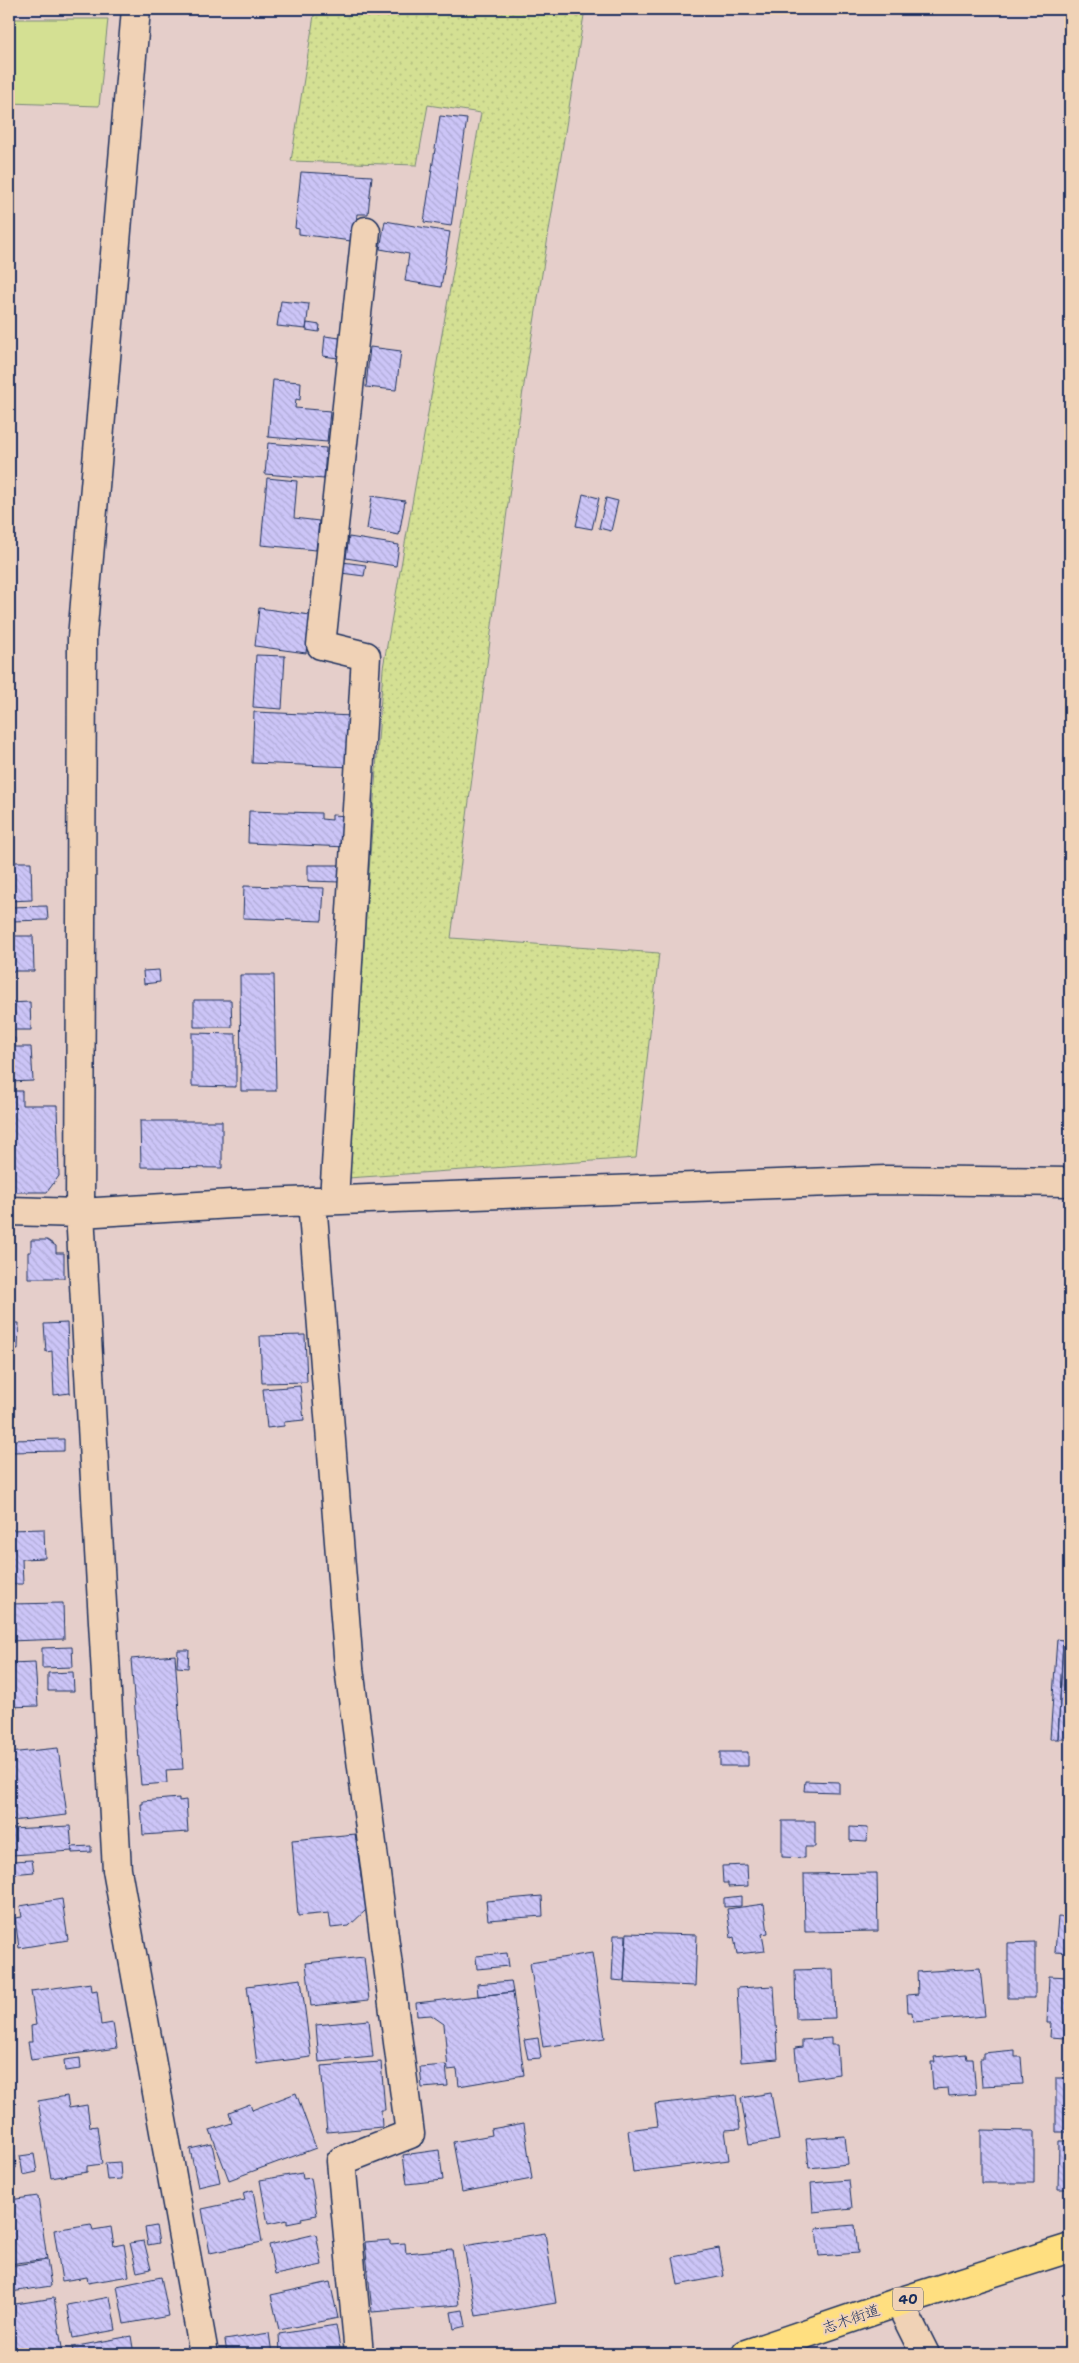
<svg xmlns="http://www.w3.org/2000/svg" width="1079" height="2363" viewBox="0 0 1079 2363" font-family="'Shantell Sans','Klee One',sans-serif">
	<defs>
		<pattern id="grass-dots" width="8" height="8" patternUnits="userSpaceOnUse" patternTransform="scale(1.25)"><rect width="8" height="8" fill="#d4e093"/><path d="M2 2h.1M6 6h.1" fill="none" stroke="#b5c081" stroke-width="1.8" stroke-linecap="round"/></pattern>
		<pattern id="building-back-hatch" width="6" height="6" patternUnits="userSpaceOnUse" patternTransform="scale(1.25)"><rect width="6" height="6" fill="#ccc5f7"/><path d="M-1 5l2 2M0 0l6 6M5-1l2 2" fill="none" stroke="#afaad6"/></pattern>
	</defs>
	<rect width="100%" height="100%" fill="#e5ceca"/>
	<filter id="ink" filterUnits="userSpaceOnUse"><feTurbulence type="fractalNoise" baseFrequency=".02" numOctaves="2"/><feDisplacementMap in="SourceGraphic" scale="10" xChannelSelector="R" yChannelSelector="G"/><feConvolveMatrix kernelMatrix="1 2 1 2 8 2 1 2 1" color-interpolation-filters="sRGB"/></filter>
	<g filter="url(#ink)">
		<path fill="url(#grass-dots)" stroke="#788878" d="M315 9H585L522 397 451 938 659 953 636 1158 348 1178 383 668 481 113 428 105 417 165 291 161Z"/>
		<path fill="#d4e093" stroke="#788878" d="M9 19H108L99 106 9 103Z"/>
		<path fill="url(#building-back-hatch)" stroke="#1b2f5e" d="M440 116 467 119 451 226 424 222Z
			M301 172 372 176 368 214H357L355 235 351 241 299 234V229L295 228Z
			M385 221 450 232 441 287 405 281 409 254 380 249Z
			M281 301 309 304 306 329 277 326Z
			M307 323 320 325 319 332 306 330Z
			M325 336 340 338 338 358 323 356Z
			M370 347 401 351 396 390 366 387Z
			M273 380 301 382 300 400 296 399 295 408 330 411 327 442 268 437Z
			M268 443 326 448 324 479 265 474Z
			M267 478 297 481 294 518 319 521 316 550 261 545Z
			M583 494 599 498 592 529 576 526Z
			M372 496 405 501 399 535 367 529Z
			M606 498 618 501 611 531 599 528Z
			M349 537 399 545 396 566 346 558Z
			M342 562 366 565 364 576 341 573Z
			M259 608 310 615 306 653 255 646Z
			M256 655 285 656 282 709 253 707Z
			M254 712 354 716 352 767 252 763Z
			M249 811 321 813V819L332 820V815L349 816 348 847 248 843Z
			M9 862H31L32 900 9 901Z
			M308 865H341L340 882 308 881Z
			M244 886 324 888 322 921 243 918Z
			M47 906 48 920 10 921 9 907Z
			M9 936H33L34 971H9Z
			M159 970 160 982 144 984 143 971Z
			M240 975H274L276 1091H241Z
			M194 1000H231L232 1027H194Z
			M30 1002 31 1030H9V1003Z
			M192 1033 236 1034V1087L192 1086Z
			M9 1038H15V1047H31L33 1081 9 1082Z
			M9 1091H22V1105H57L59 1176 47 1192H9Z
			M140 1121H222V1168L141 1167Z
			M31 1240H47L56 1246V1253H64V1278H28V1252H31Z
			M9 1323H19L18 1349 9 1348Z
			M67 1323 70 1393 54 1395 52 1351 46 1352 44 1324Z
			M305 1335 307 1382 262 1383 260 1336Z
			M300 1386 304 1420 284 1422V1426L267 1428 263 1389Z
			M64 1439V1451L9 1452V1440Z
			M44 1529 45 1558 22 1559 23 1584H9V1530Z
			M63 1603 64 1639 9 1641V1604Z
			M1057 1639 1063 1640 1058 1739H1050Z
			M1063 1640H1070V1739H1058Z
			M72 1647 73 1667 42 1668V1648Z
			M178 1650H189L188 1668 177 1667Z
			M175 1655 183 1769 166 1770 167 1783 141 1785 131 1659Z
			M35 1662 38 1706 9 1707V1663Z
			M73 1672 74 1691H48V1673Z
			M58 1748 67 1815 11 1821 9 1799V1753Z
			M720 1752H748V1766H720Z
			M805 1781 839 1782V1792L804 1791Z
			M179 1798V1801L186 1800 188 1832 143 1835 141 1804H143V1801Z
			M782 1821H815V1847H805V1858L782 1857Z
			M70 1826 72 1851 12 1855 10 1829Z
			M850 1827 868 1828 867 1842 850 1841Z
			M355 1834 366 1910 349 1926 331 1928 329 1913 298 1916 292 1840Z
			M91 1846V1852L72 1853V1847Z
			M32 1860 34 1872 12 1874V1861Z
			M747 1865 748 1886 728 1887V1883H723L722 1866Z
			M877 1873 878 1931 805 1932 804 1874Z
			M542 1896 543 1916 488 1920 486 1901Z
			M741 1896V1906L724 1907V1898Z
			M62 1899 68 1940 19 1948 15 1918 22 1917 20 1906Z
			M764 1904 768 1933 762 1934 765 1951 737 1954 734 1937 731 1938 727 1909Z
			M1058 1917 1070 1918V1953L1055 1952Z
			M627 1933 697 1935 695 1986 624 1983Z
			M614 1935H626L624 1981 612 1980Z
			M1035 1942V1998H1008V1943Z
			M507 1953 509 1966 477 1969 476 1956Z
			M592 1953 605 2038 543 2047 530 1963Z
			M364 1957 369 2000 311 2006 306 1963Z
			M980 1968 985 2016 913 2022 912 2012H908L907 1995 918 1994 917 1972Z
			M833 1969 835 2018 796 2019 795 1970Z
			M1049 1976 1070 1977V2024H1066L1065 2038 1050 2037 1051 2023H1047Z
			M301 1979 311 2057 257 2064 247 1986Z
			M511 1981 513 1992 478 1996 477 1984Z
			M91 1983 92 1991 97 1990 101 2025 113 2023 117 2048 31 2060 28 2042H32L31 2026 36 2025 31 1991Z
			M774 1986 778 2059 741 2062 737 1988Z
			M513 1992 524 2075 459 2086 457 2069 448 2070 444 2024 431 2015 417 2016 416 2003Z
			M369 2020 373 2057 319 2062 316 2025Z
			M538 2038 541 2058 528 2059 524 2040Z
			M831 2038V2045H837L839 2074 798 2080 795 2048 802 2047V2040Z
			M1015 2050V2057H1021L1023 2084 982 2086 980 2059H983V2053Z
			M966 2054 967 2059H973L976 2094 949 2096 948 2088 933 2089 931 2062H935L934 2057Z
			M80 2058 81 2069 65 2071 64 2060Z
			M381 2062 385 2110H381L382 2127 327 2132 321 2066Z
			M446 2065 448 2086 422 2088 420 2067Z
			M1056 2078H1070V2132H1056Z
			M296 2093 316 2148 229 2180 210 2130 232 2123 229 2112 250 2104 252 2110Z
			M771 2093 779 2140 749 2145 741 2098Z
			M736 2095 740 2129 725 2130 729 2160 633 2172 628 2130 658 2126 655 2104Z
			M67 2096 69 2108 87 2105 90 2127 97 2126 102 2164 87 2166V2172L51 2178 38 2101Z
			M524 2123 532 2179 462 2192 453 2142 492 2135 491 2129Z
			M981 2130 1034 2131V2183H981Z
			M845 2136 848 2164 809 2168 806 2139Z
			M1059 2141H1070V2189H1058Z
			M212 2144 220 2182 198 2187 190 2149Z
			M439 2150 443 2180 407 2184 403 2155Z
			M34 2154 37 2172 23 2175 20 2156Z
			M9 2156H15L16 2168H9Z
			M120 2162 121 2179 107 2180 105 2163Z
			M302 2173 303 2179 311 2178 317 2215 301 2218 302 2221 287 2224V2220L268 2224 260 2180Z
			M849 2180 852 2208 813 2212 811 2183Z
			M253 2190 262 2242 210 2253 202 2209 245 2200 243 2193Z
			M38 2196 47 2259 9 2264V2200Z
			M91 2224 93 2230 111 2227 114 2246 124 2244 129 2276 88 2283 87 2277 62 2281 54 2230Z
			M855 2225 858 2253 819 2256 816 2228Z
			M156 2226 159 2243 148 2245 145 2228Z
			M545 2233 556 2303 476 2316 464 2246Z
			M316 2234 322 2265 275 2275 269 2245Z
			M390 2240V2244L405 2243 406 2253 452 2249 459 2305 372 2312 365 2242Z
			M144 2241 151 2269 137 2272 130 2243Z
			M719 2248 724 2276 678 2285 673 2257Z
			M47 2260 51 2286 11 2292 9 2266Z
			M161 2277 169 2316 124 2324 117 2286Z
			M330 2282 338 2318 279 2330 271 2295Z
			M110 2297 116 2330 73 2338 67 2305Z
			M54 2298 63 2354H9V2305Z
			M463 2310 466 2326 454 2329 451 2312Z
			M336 2325 341 2354H280L279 2334Z
			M269 2333 272 2354H227L225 2340Z
			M131 2336 134 2354H74L72 2347Z"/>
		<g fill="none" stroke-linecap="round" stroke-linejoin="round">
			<g stroke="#1b2f5e" stroke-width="31">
				<path id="minor" d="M136 9 82 638 80 1213 117 1870 204 2354
					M334 1200 366 656 321 645 366 231
					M312 1201 349 1668 410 2134 341 2161 359 2354
					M9 1211 80 1213 232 1204 886 1180 1070 1182
					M899 2302 925 2354"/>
			</g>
			<g stroke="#1b2f5e" stroke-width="31">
				<path id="major" d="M746 2354 899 2302 1070 2248"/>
			</g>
			<use href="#minor" stroke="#f0d2b6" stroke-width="28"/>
			<use href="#major" stroke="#ffdf80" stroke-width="28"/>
		</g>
	</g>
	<g text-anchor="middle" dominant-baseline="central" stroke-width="4.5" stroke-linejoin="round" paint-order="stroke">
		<rect fill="#f0d2b6" stroke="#5b6078" stroke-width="1" x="893" y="2287.5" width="30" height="23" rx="4"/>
		<g font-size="14" font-weight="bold" fill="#1b2f5e">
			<text x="908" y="2299">40</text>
		</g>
		<g font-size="15" fill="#1b2f5e" stroke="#f0d2b6">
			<text transform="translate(851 2319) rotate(-19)">志木街道</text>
		</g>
	</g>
	<rect width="1079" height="2363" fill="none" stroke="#f0d2b6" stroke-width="30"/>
	<rect x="15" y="15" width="1049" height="2333" fill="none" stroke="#1b2f5e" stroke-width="2" filter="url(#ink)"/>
</svg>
